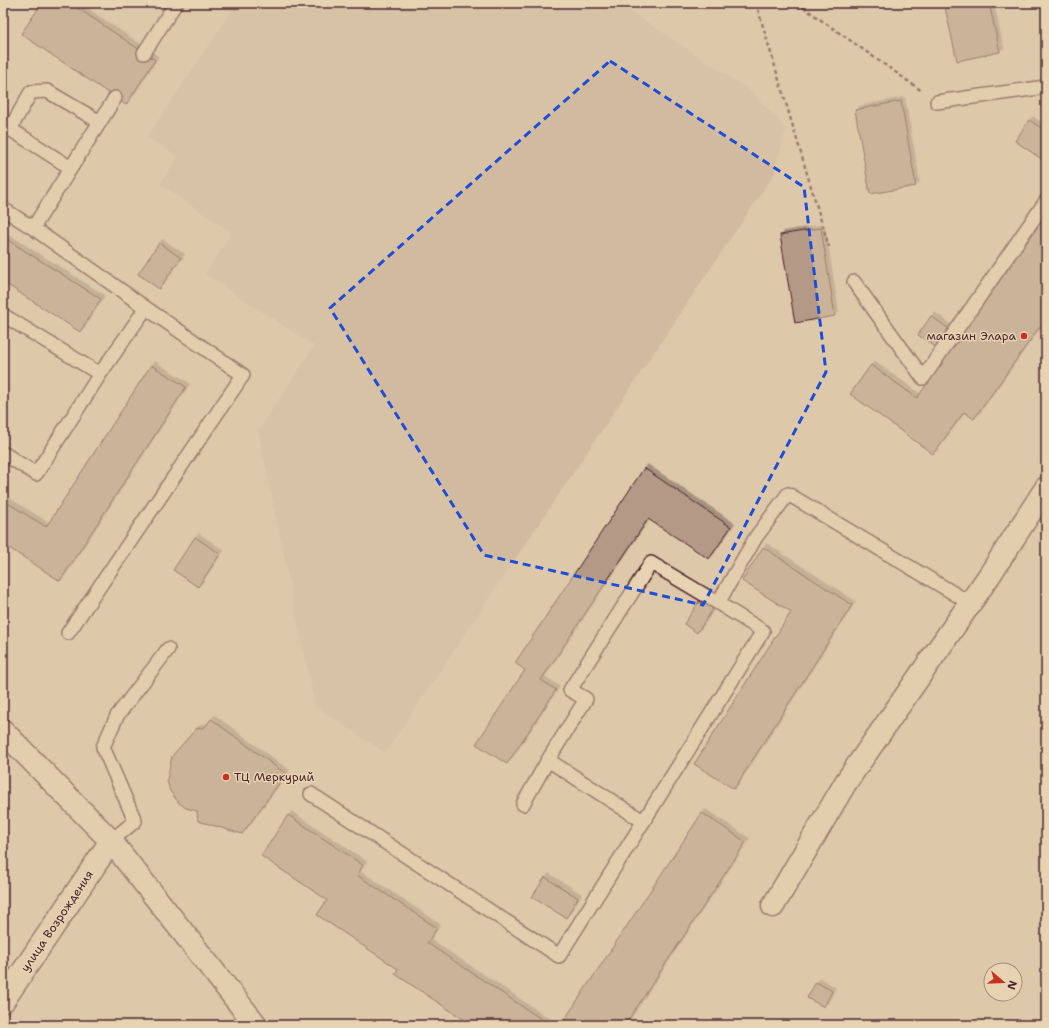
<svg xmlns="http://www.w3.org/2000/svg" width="1049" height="1028" viewBox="0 0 1049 1028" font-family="'Shantell Sans',sans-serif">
	<defs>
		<filter id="shadow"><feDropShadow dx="3.5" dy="-3.5" stdDeviation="0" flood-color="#0004"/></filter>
	</defs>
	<rect width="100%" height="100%" fill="#dec8aa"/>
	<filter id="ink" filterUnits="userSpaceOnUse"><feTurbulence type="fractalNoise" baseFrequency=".025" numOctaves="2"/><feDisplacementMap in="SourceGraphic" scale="8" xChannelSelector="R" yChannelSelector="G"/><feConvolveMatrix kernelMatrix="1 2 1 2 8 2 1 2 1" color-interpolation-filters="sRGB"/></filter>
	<g filter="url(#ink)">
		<path fill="#d1ba9f" d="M237 3H618L751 91 786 129 774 174 385 753 315 706 258 431 314 346 205 274 232 233 160 184 178 157 147 137Z"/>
		<path fill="#b49986" stroke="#4a1f2b" filter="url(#shadow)" d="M42 3H70L155 60 126 105 21 34Z
			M944 3H989L1000 52 957 61Z
			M901 101 916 186 870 194 855 110Z
			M1029 120 1046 131V162L1015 141Z
			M1046 215V318L974 419 964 412 933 454 850 394 871 365 917 398Z
			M821 228 835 316 795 323 780 235Z
			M3 237 101 299 80 332 3 282Z
			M159 243 181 258 159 289 138 274Z
			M931 316 950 330 937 348 918 335Z
			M151 365 186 387 60 581 3 544V500L46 527Z
			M644 468 731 527 709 559 648 519 541 680 556 690 507 764 476 744 525 670 515 663Z
			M195 537 220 554 198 587 173 570Z
			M763 547 852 605 734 789 694 764 791 612 742 581Z
			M700 600 713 609 697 633 684 624Z
			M211 719 286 774 242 834 198 821 197 811 186 808 179 803 170 791 167 780 172 756 196 729 205 727Z
			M702 813 746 842 625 1025H561Z
			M288 815 363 865 357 875 437 928 427 943 550 1025H472L395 974 398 969 317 915 327 900 261 856Z
			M545 877 578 898 566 918 532 897Z
			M816 982 832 991 824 1007 807 998Z"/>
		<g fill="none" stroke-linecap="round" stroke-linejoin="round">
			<g stroke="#4a1f2b" stroke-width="16">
				<path id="lane" d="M144 53 176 3
					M937 102 1046 87
					M71 168 10 129 31 92 47 91 100 122
					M3 209 33 228 146 308 100 374 36 474 3 453
					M33 228 115 98
					M854 282 923 378 1046 201
					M3 315 100 374
					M68 633 243 375 146 308
					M548 760 643 821
					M311 794 559 956 763 631 718 603 756 537 788 494 970 603
					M523 804 548 760 586 699 570 690 651 563 718 603
					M111 841 135 821 103 747 117 716 168 649"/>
			</g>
			<g stroke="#4a1f2b" stroke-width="25">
				<path id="street" d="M773 906 846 782 989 576 1046 488
					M3 1001 111 841"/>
			</g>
			<g stroke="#4a1f2b" stroke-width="25">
				<path id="secondary" d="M3 731 111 841 256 1025"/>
			</g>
			<path stroke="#4a1f2b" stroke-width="2.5" stroke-dasharray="4 3" stroke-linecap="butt" d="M756 3 829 247
				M797 3 922 91"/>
			<use href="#lane" stroke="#e7d3b2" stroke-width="13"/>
			<use href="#street" stroke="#e7d3b2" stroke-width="22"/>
			<use href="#secondary" stroke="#e7d3b2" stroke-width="22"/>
		</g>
	</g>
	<path d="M0 0H1049V1028H0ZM610 61 804 187 826 372 703 605 484 555 330 308Z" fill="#dec8aa" fill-opacity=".55" fill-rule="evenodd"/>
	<path fill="none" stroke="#1d4ed8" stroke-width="3" stroke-dasharray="8 5" stroke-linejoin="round" d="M610 61 804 187 826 372 703 605 484 555 330 308Z"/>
	<g fill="#c8321e" stroke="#e7d3b2" stroke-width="1.5">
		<circle cx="1024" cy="336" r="4"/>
		<circle cx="226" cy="777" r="4"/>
	</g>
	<g text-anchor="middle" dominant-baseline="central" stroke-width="3" stroke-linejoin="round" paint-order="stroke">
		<g font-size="12" fill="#4a1f2b" stroke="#e7d3b2" text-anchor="end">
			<text x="1016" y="336">магазин Элара</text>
			<text x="234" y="777" text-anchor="start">ТЦ Меркурий</text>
		</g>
		<g font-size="12" fill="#4a1f2b" stroke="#e7d3b2">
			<text transform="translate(57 921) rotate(-56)">улица Возрождения</text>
		</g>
	</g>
	<rect width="1049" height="1028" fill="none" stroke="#e7d3b2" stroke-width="16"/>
	<rect x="8" y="8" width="1033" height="1012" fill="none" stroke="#4a1f2b" stroke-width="1.5" filter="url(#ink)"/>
	<g transform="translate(1003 982) rotate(109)"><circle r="19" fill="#e7d3b2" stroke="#a88b7c"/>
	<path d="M0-3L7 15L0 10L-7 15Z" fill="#c8321e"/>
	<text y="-6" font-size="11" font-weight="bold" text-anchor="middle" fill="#4a1f2b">N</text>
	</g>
</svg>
